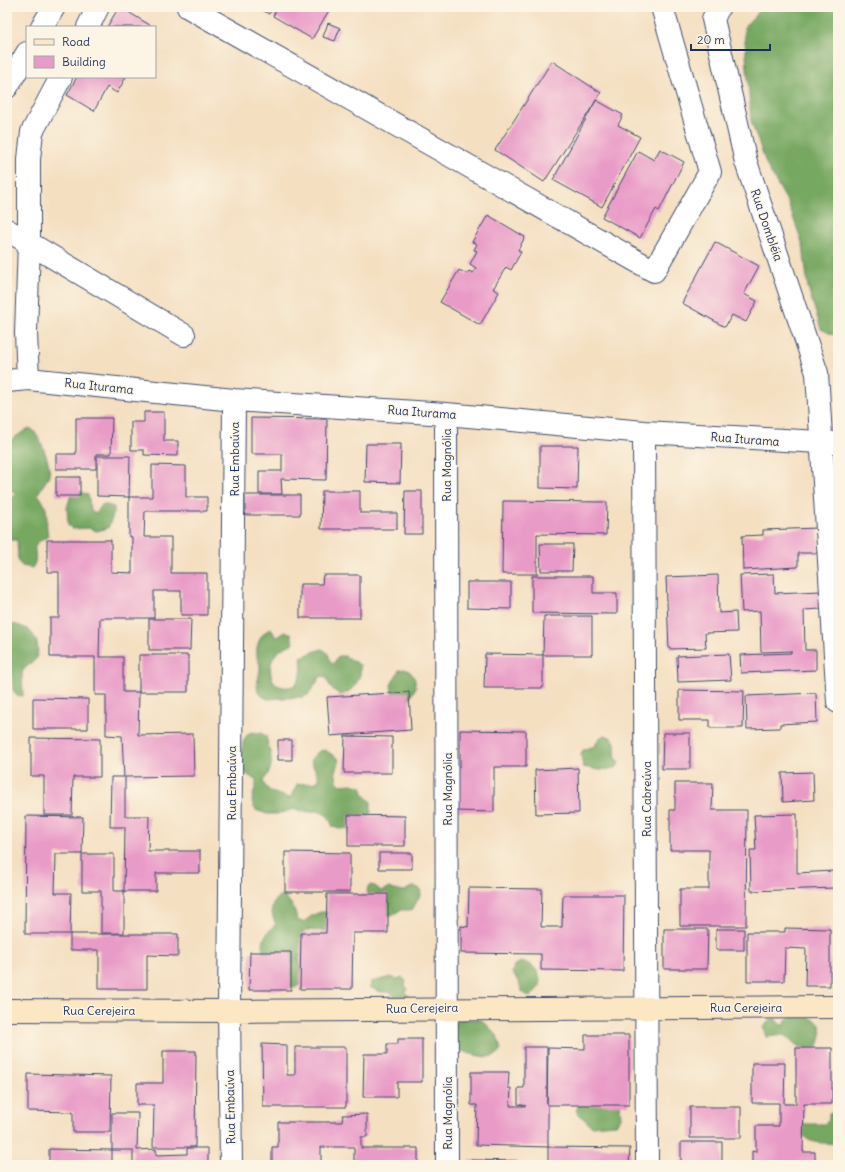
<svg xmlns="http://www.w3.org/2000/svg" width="845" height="1172" viewBox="0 0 845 1172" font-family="Delius,sans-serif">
	<rect width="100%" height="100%" fill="#fcf5e5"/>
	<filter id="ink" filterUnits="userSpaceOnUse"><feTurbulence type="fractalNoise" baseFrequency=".025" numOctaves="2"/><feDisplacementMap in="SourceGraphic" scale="8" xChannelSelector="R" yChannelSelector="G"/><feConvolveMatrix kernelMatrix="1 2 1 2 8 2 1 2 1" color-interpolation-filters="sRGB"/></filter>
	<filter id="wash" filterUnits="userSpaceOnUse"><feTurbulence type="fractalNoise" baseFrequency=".012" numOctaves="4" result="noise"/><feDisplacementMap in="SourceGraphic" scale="16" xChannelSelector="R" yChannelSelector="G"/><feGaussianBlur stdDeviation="0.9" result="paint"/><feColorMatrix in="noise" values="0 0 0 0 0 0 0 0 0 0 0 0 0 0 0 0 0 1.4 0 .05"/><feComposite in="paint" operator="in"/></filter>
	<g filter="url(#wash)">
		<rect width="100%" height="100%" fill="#f4dfc1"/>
		<path fill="#77a862" stroke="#496c60" d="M763 7H838V337L821 329 808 288 803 245 788 203 767 166 751 121 744 27Z
			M27 429H32C39 435 52 465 49 475 47 481 41 487 38 494 52 513 44 516 48 536 45 539 40 540 37 543 31 548 40 559 32 568L22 566 18 562 17 540H7V501L15 494 7 486V443Z
			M77 490 88 495 91 511 96 513 103 504 114 507V513L108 528 97 531 89 528 72 529 68 525 67 508 72 491Z
			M7 624C29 624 41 637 37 658L24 669 22 673 23 696 16 695 13 690 12 673 7 670Z
			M271 628 276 638 285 632 291 633 293 643C289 646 283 647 279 651 269 659 267 676 277 685 299 694 304 674 301 657L321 649C331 652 328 658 332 665L339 656H345L360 665C363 677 353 693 340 695L331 688 326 677 321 676 308 695 303 697 268 699C249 692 261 678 260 666 260 663 257 660 257 657 255 645 261 633 271 628Z
			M405 669C413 672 415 678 416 687L406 705 393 696 391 685 399 670Z
			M251 732 261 733 266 736C270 756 277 764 263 781 266 793 279 794 290 798L297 784 314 783 319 780C318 771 312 767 311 759L319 751 325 750 339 759 338 765 335 770 337 781 341 785 352 784 362 787 363 793 371 802V813C367 816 366 814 361 815 355 816 352 824 350 828L339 829 333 827 328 816 318 811 306 812 295 809 278 814H267L256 810C247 799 257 792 256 780L246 774C241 762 238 740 251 732Z
			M605 735C621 740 613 749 616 757 616 760 618 761 619 763L616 768 600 770 583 767 581 755 583 750 595 746 599 738Z
			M370 885 375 886 381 891 389 888 393 890 405 891C410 887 415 885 420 889L421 894 412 910H400L394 915H385C378 908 360 896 370 885Z
			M283 896C292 902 295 910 297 920L303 922C311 917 319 909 329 913L327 931 305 930 299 939 304 948 299 958 303 982 295 988 290 985 286 971 292 961V955L288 951 283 950 274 956 264 954C260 941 266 933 276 924 270 914 269 898 283 896Z
			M521 962C534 963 541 973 540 986L530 997 522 992 519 982 512 973 514 965Z
			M391 977 397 979 402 977 406 981 405 985 408 990 405 992 409 996 406 1001H394L392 992H381L370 987 371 982Z
			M790 1016C812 1017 829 1018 818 1046 803 1056 796 1044 785 1035L766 1037 763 1027 771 1019H776L779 1024 785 1025 786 1020Z
			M459 1019 482 1020 497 1035 501 1050C494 1063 471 1054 459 1050L454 1040V1023Z
			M579 1103 620 1104 621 1118 616 1124 591 1126 576 1111Z
			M835 1112C839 1120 840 1136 835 1144 823 1142 798 1146 803 1124H825L829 1119V1113Z"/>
		<g id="blocks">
			<path fill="#e99bc7" d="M119 7H120L153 27H107Z
				M257 7H273L269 14Z
				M278 7H331L312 39 273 16Z
				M328 23 340 28 335 41 323 37Z
				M552 61 601 93 544 182 495 150Z
				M77 77H126L117 93 107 87 94 111 67 95Z
				M596 100 623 115 618 125 640 137 602 207 553 180Z
				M660 149 684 162 659 211 656 209 640 238 602 217 638 151 654 160Z
				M488 215 525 237 518 250 521 252 511 270 506 267 493 289 499 292 480 325 440 302 459 270 467 274 469 271 473 273 476 268 470 264 477 251 474 250 477 244 472 242Z
				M715 242 759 266 744 294 757 301 746 322 732 315 725 327 682 303Z
				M144 412H164V441H178V456L144 455V450H131V422H144Z
				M76 418H112L111 454H96V469H56V454H76Z
				M251 418 327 419 326 480 281 479 282 494H259V471H282V454H251Z
				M366 444H401L400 483 365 482Z
				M540 446H578L577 489 540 488Z
				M97 456H130L129 497 97 496Z
				M152 465 186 466V497H207V511H145L144 537H171V573H207V615H181V591H154V618H100L99 657H123V692H139V655H188V692H139L138 735 193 734 194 776 125 777V816H149L148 851H200V873H156V891H124L125 827H110L111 777H124L122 736 106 735V695H95V657H50V618H59V572H47V540H111V572L132 573V537H129V497H152Z
				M56 477H80V496H56Z
				M322 491H360V513H397V529H321Z
				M405 491H422V534H404Z
				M245 495H300V515H245Z
				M503 501 607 502 606 535 537 534V574H502Z
				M818 528 819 553H798V567L743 570 742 536 763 535V530Z
				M540 544H573L572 571H541Z
				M774 574 775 593 821 591V609L804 610 805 650H816V670L741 673 740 655 791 653V651L761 652 760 611 742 612 740 575Z
				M323 575H360V618H300V584H322Z
				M718 575 719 613 736 612 737 632 705 633 706 648 669 649 666 577Z
				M532 576H593V593H617V614L532 613Z
				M467 582H511V609L467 608Z
				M544 616H592V655H543Z
				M149 619H191L190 650H149Z
				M485 654 543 655V688H484Z
				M729 654 731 680 678 682 677 656Z
				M679 690 744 691 743 728H710V720H679Z
				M409 692 411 730 330 736 327 697Z
				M816 693 817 722 780 724V728L747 729 746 696Z
				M33 698 88 699V729H33Z
				M460 730 526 731V767H494V812L456 811V767L460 766Z
				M663 733H690V769H662Z
				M345 736 392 737V773H344Z
				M31 738 100 739V777H73L72 815H44V776H31Z
				M278 740H292V760H278Z
				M578 768 579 813 536 814 535 770Z
				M813 772 814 800 783 802 782 773Z
				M675 783H713L712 810H747L746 926H680V889H709V850H670V810H675Z
				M797 814V873L833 871 834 888 751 891 750 850H756L754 815Z
				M348 815 405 816V846H348Z
				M26 816 83 817 82 854H56L55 893H71L70 934H178V956L147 955V989H99V950H70V934H25Z
				M285 852 350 853V892H285Z
				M379 853H412V869H379Z
				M82 854H114V891H124V933H101V891H82Z
				M469 888 542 889 541 927H562L563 895H624L623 971 541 970V954L461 953V926L468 927Z
				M327 894H388V933H353L352 989H300L301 933H326Z
				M785 928 830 929V986H805L806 949 785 948 784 981H747V932H785Z
				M664 929H708L707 969H664Z
				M716 929H744V950H716Z
				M250 952H291V990H249Z
				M585 1035H629V1105H548V1147L476 1145 477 1105H471V1072H509L508 1088H511L510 1106H526L518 1104V1088H524V1047H547V1105L548 1048 585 1049Z
				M398 1039H422V1082H397V1097H363L364 1054H387V1044H398Z
				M262 1044 287 1045V1075H295V1047H346V1107H263Z
				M796 1048H832V1104H804L803 1152H815V1165H752V1151L756 1152V1126H779V1103H752V1063H785L784 1104H796Z
				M163 1051H196L195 1147H153L154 1105H137V1083H163Z
				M28 1074 111 1076 110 1132H73V1112L28 1111Z
				M690 1107H741V1138H690Z
				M112 1113H138L137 1150 156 1149V1155L187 1154V1148H208V1165H133V1150H112V1165H49V1149L112 1150Z
				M367 1114V1137H361V1148H418V1165H354V1147H321V1165H272V1147H278V1122H342L343 1115Z
				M681 1142H722V1165H681Z
				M548 1147 630 1148 629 1165H548Z
				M469 1160 517 1161V1165H469Z"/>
		</g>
	</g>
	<g filter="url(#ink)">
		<use href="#blocks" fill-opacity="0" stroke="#3c496d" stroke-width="1"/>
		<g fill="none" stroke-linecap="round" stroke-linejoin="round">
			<g stroke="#3c496d" stroke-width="24">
				<path id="street" d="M188 7 654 271 710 172 662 7
					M719 7 713 19 746 162 817 373 838 702
					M42 27 54 7
					M88 27 98 7
					M7 87 27 53
					M7 230 184 335
					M28 379 26 333 29 243V159L32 132 61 77
					M7 381 28 379 234 400 446 414 644 432 838 443
					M446 414 447 1165
					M644 432 647 1165
					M231 1165 229 1011 234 400"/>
			</g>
			<g stroke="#3c496d" stroke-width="24">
				<path id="secondary" d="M7 1010 229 1011 838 1007"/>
			</g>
			<use href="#street" stroke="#fff" stroke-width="22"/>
			<use href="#secondary" stroke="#fbe7c3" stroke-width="22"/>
		</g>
	</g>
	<g text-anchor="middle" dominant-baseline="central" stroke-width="3" stroke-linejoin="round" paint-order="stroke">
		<g font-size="12" fill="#1b2f5e" stroke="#fcf5e5">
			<text transform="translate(767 225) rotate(71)">Rua Dombléia</text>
			<text transform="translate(99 386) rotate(6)">Rua Iturama</text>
			<text transform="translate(422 412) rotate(4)">Rua Iturama</text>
			<text transform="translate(745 439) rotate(4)">Rua Iturama</text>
			<text transform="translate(234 459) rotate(-90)">Rua Embaúva</text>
			<text transform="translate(446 465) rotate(-90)">Rua Magnólia</text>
			<text transform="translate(231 783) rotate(-90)">Rua Embaúva</text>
			<text transform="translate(447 789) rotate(-90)">Rua Magnólia</text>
			<text transform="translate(646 799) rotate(-90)">Rua Cabreúva</text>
			<text x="746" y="1007">Rua Cerejeira</text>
			<text transform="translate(422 1008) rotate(-1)">Rua Cerejeira</text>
			<text x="99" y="1010">Rua Cerejeira</text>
			<text transform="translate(230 1107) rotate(-91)">Rua Embaúva</text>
			<text transform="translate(447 1113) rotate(-90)">Rua Magnólia</text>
		</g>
	</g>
	<rect width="845" height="1172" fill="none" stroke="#fcf5e5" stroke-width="24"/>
	<rect x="26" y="26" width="130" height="52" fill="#fcf5e5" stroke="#a2a6af"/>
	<rect x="34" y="39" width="20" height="6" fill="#fbe7c3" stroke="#a2a6af"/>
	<text x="62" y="46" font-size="12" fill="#1b2f5e">Road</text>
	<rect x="34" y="56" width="20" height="12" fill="#e99bc7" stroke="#a2a6af"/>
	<text x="62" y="66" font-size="12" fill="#1b2f5e">Building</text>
	<path d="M691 44v6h79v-6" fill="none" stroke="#1b2f5e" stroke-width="2"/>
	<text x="697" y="44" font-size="12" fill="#1b2f5e" stroke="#fcf5e5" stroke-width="3" paint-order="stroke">20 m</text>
</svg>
